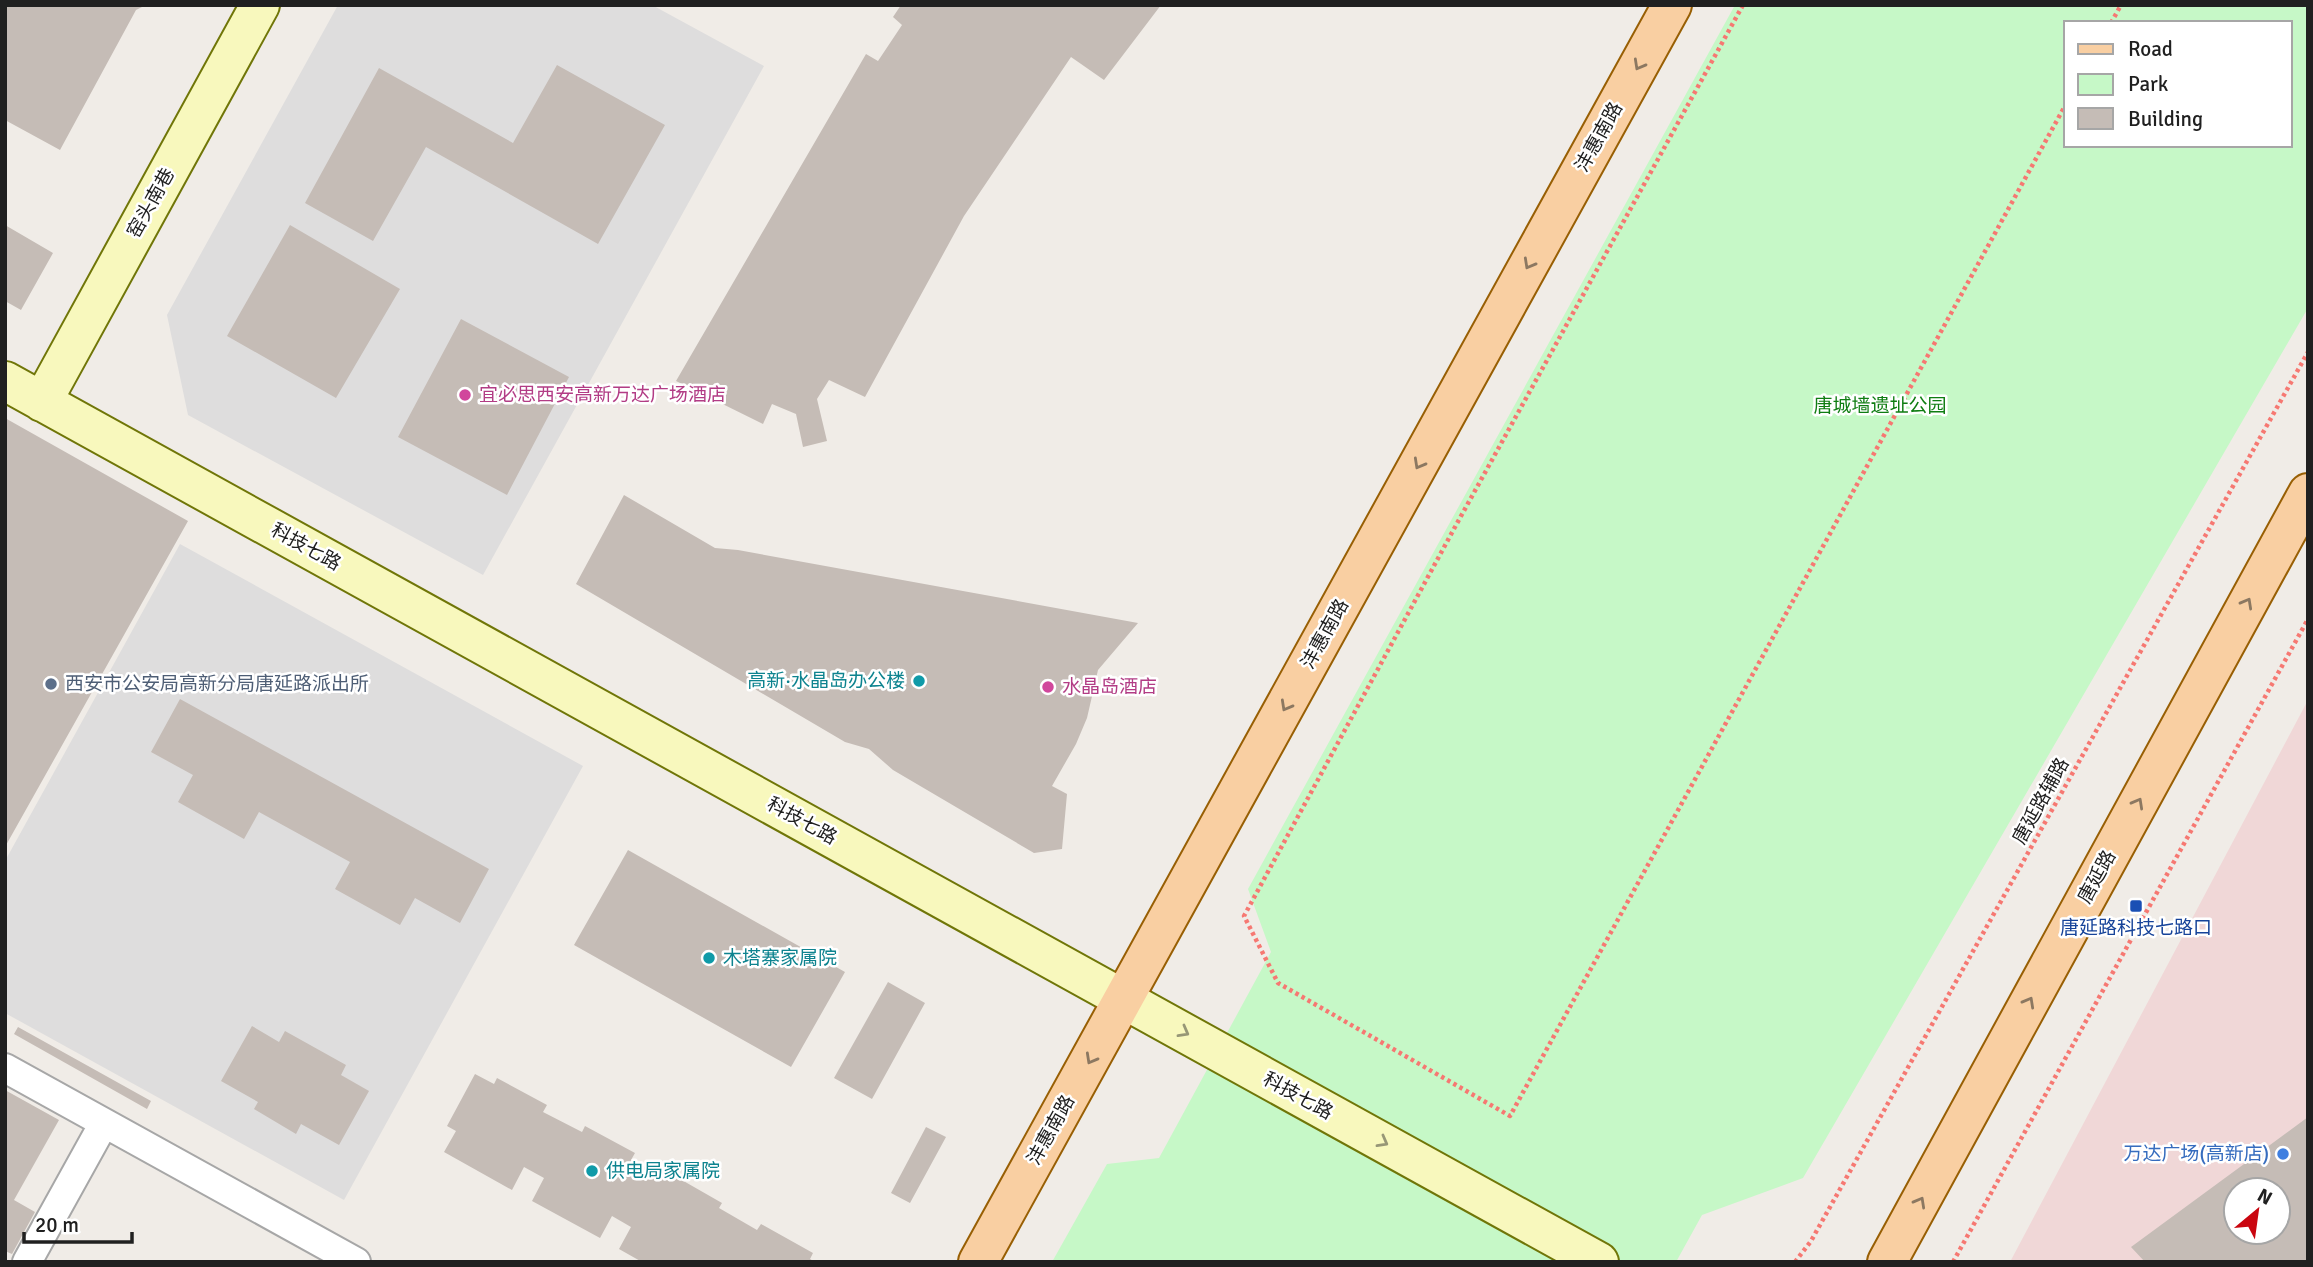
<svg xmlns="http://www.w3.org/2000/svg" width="2313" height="1267" viewBox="0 0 2313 1267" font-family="Signika,'Noto Sans SC',sans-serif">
	<rect width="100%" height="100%" fill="#f0ece7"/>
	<path fill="#dedddd" d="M338 5H652L764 66 483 575 188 415 167 315Z
		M180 544 583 766 344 1200 5 1013V861Z"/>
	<path fill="#f0d7d7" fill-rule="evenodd" d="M2308 700V1262H2010ZM2236 1190H2278V1232H2236Z"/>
	<path fill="#c6f8c7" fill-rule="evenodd" d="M1735 5H2308V308L1803 1178 1702 1215 1676 1262H1052L1107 1164 1159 1158 1271 952 1248 889ZM2066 23H2290V145H2066Z"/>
	<path fill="#c5bcb6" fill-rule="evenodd" d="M5 5H146L136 10 60 150 5 120Z
		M901 5H1161L1104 80 1071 57 964 216 865 397 829 380 817 399 827 441 803 447 796 414 772 404 763 424 676 381 866 54 878 61 902 25 893 17Z
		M557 65 665 125 598 244 426 147 373 241 305 203 379 68 513 143Z
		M5 225 53 253 21 310 5 301Z
		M290 225 400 289 336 398 227 336Z
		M461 319 569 377 507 495 398 437Z
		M5 418 188 521 5 847Z
		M624 495 715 548 738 550 1138 623 1098 670 1087 718 1076 744 1052 786 1067 794 1062 849 1034 853 893 770 869 749 845 742 576 584Z
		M180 699 489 869 460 923 415 898 400 925 335 889 350 862 259 812 244 839 178 802 193 775 151 752Z
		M628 850 845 972 791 1067 574 945Z
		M888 982 925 1003 872 1099 834 1078Z
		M252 1026 279 1042 285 1031 346 1065 341 1075 369 1091 339 1145 301 1124 296 1134 254 1109 258 1102 221 1081Z
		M18 1027 151 1101 147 1109 14 1034Z
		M475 1074 494 1084 497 1078 547 1105 543 1112 582 1132 585 1126 635 1153 631 1160 670 1180 673 1175 722 1203 719 1208 757 1230 761 1224 813 1253 810 1259 815 1262H642L619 1249 631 1227 612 1216 600 1238 532 1201 544 1178 524 1167 512 1190 444 1152 456 1131 447 1126Z
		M5 1090 59 1120 14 1200 35 1212 12 1254 5 1251Z
		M2308 1117V1262H2145L2131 1247ZM2236 1190H2278V1232H2236Z
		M926 1127 946 1137 910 1203 891 1193Z"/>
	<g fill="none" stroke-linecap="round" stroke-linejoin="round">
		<g stroke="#a7a7a7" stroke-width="32">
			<path id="street" d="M5 1068 356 1262
				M27 1262 104 1123"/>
		</g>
		<g stroke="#707608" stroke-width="42">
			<path id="secondary" d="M5 381 1599 1262
				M42 402 260 5"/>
		</g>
		<g stroke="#985f04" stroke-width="42">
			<path id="primary" d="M978 1262 1672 5
				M1887 1262 2308 493"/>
		</g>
		<path stroke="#f67872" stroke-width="4.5" stroke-dasharray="3.5 3.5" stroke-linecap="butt" d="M1743 5 1455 527 1244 916 1278 983 1510 1116 2066 104
			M2111 23 2121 5
			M1795 1262 1811 1241 2308 352
			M1953 1262 2308 619"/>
		<use href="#street" stroke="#fff" stroke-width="28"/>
		<use href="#secondary" stroke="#f8f8bd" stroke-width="38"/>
		<use href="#primary" stroke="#f9cfa2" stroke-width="38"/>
	</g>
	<defs><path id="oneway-chevron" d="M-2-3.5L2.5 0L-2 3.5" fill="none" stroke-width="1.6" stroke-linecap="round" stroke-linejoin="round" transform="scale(1.75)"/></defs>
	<g stroke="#8c7861">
		<use href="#oneway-chevron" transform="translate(1639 65) rotate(119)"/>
		<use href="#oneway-chevron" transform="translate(1529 264) rotate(119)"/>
		<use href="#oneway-chevron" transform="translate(1419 464) rotate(119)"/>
		<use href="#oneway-chevron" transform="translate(2247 603) rotate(-61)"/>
		<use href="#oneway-chevron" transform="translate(1286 706) rotate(119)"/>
		<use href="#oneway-chevron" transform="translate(2138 803) rotate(-61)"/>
		<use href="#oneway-chevron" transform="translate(2029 1002) rotate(-61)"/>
		<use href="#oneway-chevron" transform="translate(1091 1059) rotate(119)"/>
		<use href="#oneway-chevron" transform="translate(1920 1202) rotate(-61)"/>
	</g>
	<g stroke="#979776">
		<use href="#oneway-chevron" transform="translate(1184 1032) rotate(29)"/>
		<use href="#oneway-chevron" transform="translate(1383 1142) rotate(29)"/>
	</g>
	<g fill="#d1479c" stroke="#fff" stroke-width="2.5">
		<circle cx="465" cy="395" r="7"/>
		<circle cx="1048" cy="687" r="7"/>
	</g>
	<g fill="#0f9aa8" stroke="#fff" stroke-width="2.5">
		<circle cx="919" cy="681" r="7"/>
		<circle cx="709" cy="958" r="7"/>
		<circle cx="592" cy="1171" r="7"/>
	</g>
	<circle fill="#5c6f8a" stroke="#fff" stroke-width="2.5" cx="51" cy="684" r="7"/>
	<rect fill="#1a4fb4" stroke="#fff" stroke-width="2.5" x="2129" y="899" width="14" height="14" rx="3.5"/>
	<circle fill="#3f7fe0" stroke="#fff" stroke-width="2.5" cx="2283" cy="1154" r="7"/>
	<g text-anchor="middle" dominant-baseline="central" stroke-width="5" stroke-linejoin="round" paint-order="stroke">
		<g font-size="19" fill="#202020" stroke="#fff">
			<text transform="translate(1599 137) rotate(-61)">沣惠南路</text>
			<text transform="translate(151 203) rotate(-61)">窑头南巷</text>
			<text transform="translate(306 547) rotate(29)">科技七路</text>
			<text transform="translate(1325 634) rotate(-61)">沣惠南路</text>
			<text transform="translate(2041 801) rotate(-61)">唐延路辅路</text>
			<text transform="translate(802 821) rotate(29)">科技七路</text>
			<text transform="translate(2097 877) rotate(-61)">唐延路</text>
			<text transform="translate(1298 1096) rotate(29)">科技七路</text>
			<text transform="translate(1051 1130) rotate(-61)">沣惠南路</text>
		</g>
		<g font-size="19" fill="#b23c85" stroke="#fff" text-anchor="start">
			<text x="479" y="395">宜必思西安高新万达广场酒店</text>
			<text x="1062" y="687">水晶岛酒店</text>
		</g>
		<g font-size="19" fill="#0f7d12" stroke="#fff">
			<text x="1880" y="406">唐城墙遗址公园</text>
		</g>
		<g font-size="19" fill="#0d838f" stroke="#fff" text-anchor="start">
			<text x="905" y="681" text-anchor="end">高新·水晶岛办公楼</text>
			<text x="723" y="958">木塔寨家属院</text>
			<text x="606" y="1171">供电局家属院</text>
		</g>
		<g font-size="19" fill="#4e5e75" stroke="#fff" text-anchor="start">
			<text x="65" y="684">西安市公安局高新分局唐延路派出所</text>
		</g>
		<g font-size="19" fill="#164399" stroke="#fff">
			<text x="2136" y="928">唐延路科技七路口</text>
		</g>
		<g font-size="19" fill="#366cbe" stroke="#fff" text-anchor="end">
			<text x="2269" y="1154">万达广场(高新店)</text>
		</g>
	</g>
	<rect width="2313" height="1267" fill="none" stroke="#202020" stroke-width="14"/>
	<rect x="2064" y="21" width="228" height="126" fill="#ffffff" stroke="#a6a6a6" stroke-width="2"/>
	<rect x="2078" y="44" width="35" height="10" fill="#f9cfa2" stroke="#a6a6a6" stroke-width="2"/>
	<text x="2128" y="56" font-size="21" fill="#202020">Road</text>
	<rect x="2078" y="74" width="35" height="21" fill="#c6f8c7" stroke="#a6a6a6" stroke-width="2"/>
	<text x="2128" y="91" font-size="21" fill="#202020">Park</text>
	<rect x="2078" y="108" width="35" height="21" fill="#c5bcb6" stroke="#a6a6a6" stroke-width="2"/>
	<text x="2128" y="126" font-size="21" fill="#202020">Building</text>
	<g transform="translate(2257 1211) rotate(29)"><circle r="33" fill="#ffffff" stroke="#a6a6a6" stroke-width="2"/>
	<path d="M0-5L12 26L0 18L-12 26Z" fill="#ca0610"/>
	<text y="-10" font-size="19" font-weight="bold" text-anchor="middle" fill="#202020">N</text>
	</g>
	<path d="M24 1232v10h108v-10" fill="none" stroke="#202020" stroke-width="3.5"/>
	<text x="35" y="1232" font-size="21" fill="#202020" stroke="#ffffff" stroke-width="5" paint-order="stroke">20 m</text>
</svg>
